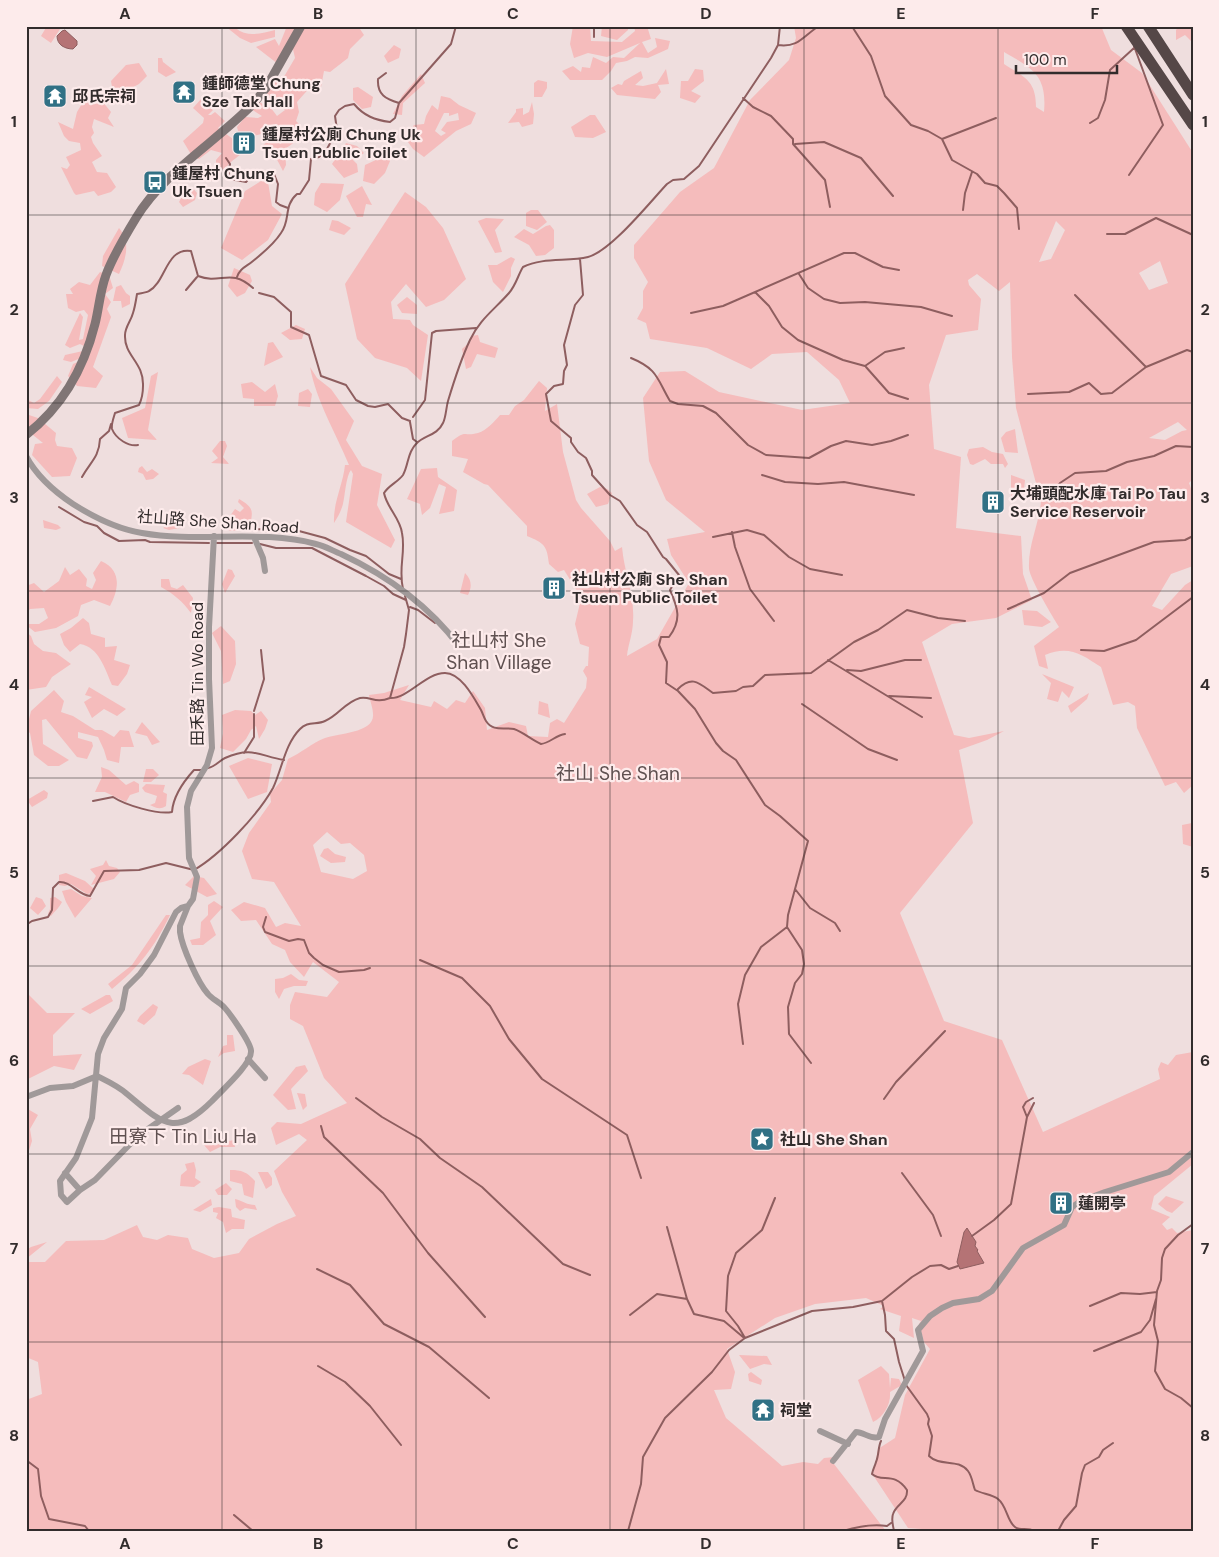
<svg xmlns="http://www.w3.org/2000/svg" width="1219" height="1557" viewBox="0 0 1219 1557" font-family="'DM Sans','Noto Sans TC',sans-serif">
	<rect width="100%" height="100%" fill="#efdede"/>
	<path fill="#f5bcbc" fill-rule="evenodd" d="M47 26H62L51 43 41 36Z
		M225 26C238 26 235 30 245 33 254 36 266 32 275 30V37L251 43 240 38Z
		M287 26H358L364 35 350 49 348 58 330 72 324 71 321 87 312 85 297 102 299 112 296 121 300 125 297 127 299 139 285 149 286 165 283 171 273 152 263 145 272 139 266 133 253 136 240 146 244 151C237 159 228 161 225 171L216 164V160L222 153 211 150 199 159 192 156 183 141 203 123 204 118 193 108 201 99 213 110 208 115H211L215 112 225 121 218 128 233 139 239 134 237 127 245 117 258 118 262 116 251 109 259 102 271 108 277 116 285 110 279 103 256 96 260 89 261 76 281 78 285 75 295 58 293 49 278 64 256 47 275 39 279 46Z
		M573 26H590L591 41 622 42 635 31 634 26H647L651 39 642 42 648 53 657 47 655 38 670 41 668 49 648 58 635 57 627 61 616 63 611 71 602 80H570L562 71 573 66 581 72 582 67 590 68 593 57 606 63 613 57 624 58 640 43 607 57 588 53 574 58 570 44Z
		M602 26H628V30L617 40 601 36Z
		M794 26H1101L1111 50 1142 73 1193 153V479L1189 483 1193 494V566L1171 574 1152 606 1162 610 1185 585 1193 580V785L1184 793 1176 782 1165 786 1137 728 1135 706 1128 702 1113 705 1101 667C1081 654 1069 645 1045 655L1048 669 1039 666 1034 646 1059 627C1053 617 1029 578 1029 568 1028 545 1039 524 1041 502L1016 408 1012 357 1010 282 999 291 977 274 968 280 969 285 981 299 978 330 946 335 929 385 934 449 961 457 956 528 1021 536 1023 574 1032 600 996 618 952 624 922 642 954 735 969 738 1004 731 987 740 959 750 973 823 900 913 944 1021 1002 1040 1043 1132 1160 1079 1158 1069 1161 1062 1168 1065 1176 1055 1193 1052V1164L1154 1196 1151 1209 1170 1217 1162 1224 1167 1230 1172 1228 1177 1233 1193 1230V1531H924L922 1529 908 1528 873 1475 878 1449 895 1438 905 1395 930 1349 924 1342 919 1324 921 1321 912 1318 914 1338 899 1331 901 1316 880 1309 884 1306 866 1298 815 1304 775 1318 727 1349 735 1372 731 1389 714 1390 726 1418 782 1466 803 1462 818 1464 824 1458 835 1457 834 1464 886 1531H26V1400L42 1394 38 1362 26 1357V1262H45L66 1241 104 1240 137 1225 143 1237 157 1240 168 1235 188 1238 192 1249 214 1258 239 1253 249 1239 277 1224 296 1216 282 1192 274 1171 307 1140 299 1134 276 1145 271 1128 277 1122 301 1124 347 1103 324 1078 303 1026 290 1019V1005L295 992 327 997 339 982 313 962 304 977 290 962 285 950 272 944 256 920 241 921 231 910 244 902 265 908 276 927 285 923 301 926 274 882 252 879 242 851 249 833 271 802 270 794 282 780 288 759C301 753 312 743 325 738 338 733 375 733 373 714 373 708 370 701 369 695L384 693 409 685 400 700 431 707 434 701 447 709 456 700 465 703 473 691 485 708 487 730 509 722 526 726 528 736 548 737 550 723 557 719 564 723 586 688 587 678 583 671 586 666H588L589 647 580 644 575 624 580 603 584 602 564 570 558 572 549 564C547 545 544 543 527 536V526L488 485 484 484 463 472 468 459 452 456V441C467 429 463 437 478 433 487 430 494 422 500 415H509L515 406 524 400 539 381 547 388 545 411 557 404 563 452 576 500 581 508 610 541 615 551 622 547C624 572 635 596 633 621 633 633 628 645 627 656L657 639 689 583 671 555 667 539 705 532 666 500 649 461 643 398 660 372 685 371 719 392 802 410 850 403 839 380 807 352 772 354 751 369 707 348 650 339 646 323 637 319 643 308V291L648 282 634 258V245L680 192 714 168 750 100 789 60 796 38ZM1004 52C1034 69 1047 76 1044 112L1036 107C1036 80 1024 77 1004 64ZM1056 221 1065 230 1051 259 1039 262ZM1160 261 1168 283 1149 290 1139 273ZM1178 422 1187 430 1182 431 1165 440 1149 438ZM327 832 341 844 350 843 364 855 367 871 353 879 321 872 313 845Z
		M1179 26H1193V43L1185 35 1176 40V30Z
		M394 45 401 49 399 58 388 63 384 56Z
		M158 58H162L163 62 176 72 166 77 158 72Z
		M139 63 147 76 139 84 124 92 112 87 111 81 126 65Z
		M666 69 669 84 658 85 661 92 655 99 617 95 611 88 618 84 622 85 624 81 641 71 643 78 635 85 643 86 657 83Z
		M695 69 703 70 704 81 691 91 701 96 695 103 680 98 681 81H688Z
		M421 74 425 83 403 103 402 115 393 114 402 96Z
		M538 80 547 82V88L542 97H534V83Z
		M358 87 373 97 371 107 362 109 353 100V88Z
		M89 92 102 101 111 112 108 118 114 127 94 119 92 127 94 133 91 137 93 143 102 156 92 162 97 172 107 173 116 187 111 192 98 196 94 191 76 195 74 193 61 167 67 169 70 165 66 157 81 150 80 143 69 141 64 136 58 122 73 129 77 112Z
		M441 96 450 98 459 105 476 113 471 124 456 131 424 157 413 149 405 138 414 125 424 124 426 116 432 105 438 110ZM444 113H449V116L458 113 459 120 447 122 441 130 446 133 441 136 435 131Z
		M532 102 534 114 533 124 522 127 519 122 508 123 516 112V109L523 108V115L529 112Z
		M590 115H595L606 132 593 138 575 137 571 127Z
		M346 143 357 146 364 153 353 160 357 164 358 172 344 178 332 164Z
		M384 148 390 161 385 173 374 184 363 181 365 165 378 159V150Z
		M214 168 220 179 212 181 209 176H202V169Z
		M261 181 268 182 272 206 282 214 268 240 242 260 221 248 245 191Z
		M321 183 344 184 340 200 327 212 314 205 315 193Z
		M362 186 372 205 366 204 363 217H357L346 196Z
		M192 187 197 193 195 200 183 207 179 202 186 188Z
		M405 192 426 207 443 228 466 279 444 300 426 307 406 284 391 302 393 319 410 320 413 325 428 335 421 381 407 368 375 358 357 339 345 284Z
		M531 210H538L547 222 537 230 526 226V213Z
		M486 218 504 219 495 230 502 252 495 253 478 221Z
		M332 220 338 221 351 228 344 235 329 230Z
		M550 225 554 230V248L545 255 536 256 529 245 514 237 524 229 533 234 546 226Z
		M119 228C131 242 126 259 119 274L102 266 103 256Z
		M511 257 515 259 511 268V276L503 292 493 282 488 265H497Z
		M234 268 250 275 252 281 245 293 237 297 228 286Z
		M100 272 109 275 113 288 105 294 111 302 107 309 111 317 93 367 103 376 96 388 77 386 68 376 73 364 80 361 81 358 71 362 63 360 65 355 83 351 84 346 80 344 70 348 65 345 80 313 83 317 79 340 83 339 88 315 84 310 76 312 68 308 66 294H73L70 289 79 282 90 285Z
		M121 285 126 293 130 296V304L122 308 121 301H113L116 287Z
		M407 297 417 305V314L402 313 397 305Z
		M296 325 305 329 302 339 290 340 281 333Z
		M478 335 480 342 498 348 495 358 477 354 471 367 466 369 462 349 471 341V336Z
		M273 342 283 357 264 366 268 343Z
		M310 367 317 378 331 389 354 421 346 440 362 466 382 474 377 505 395 540 391 548 346 522 353 474 351 470C346 476 345 496 343 504 341 511 338 517 334 523 333 502 343 485 345 465H349C335 431 317 403 310 367Z
		M158 372 148 430 157 440 128 438 122 418 145 408 151 376Z
		M57 376 62 382 49 401 38 409 26 408V399L34 403 40 399Z
		M252 382 265 392 275 384 278 396 275 406H254V399L243 398 241 384Z
		M308 389 312 394 310 407 298 406 299 393Z
		M26 414 38 418 56 433 55 440 57 446 72 448 77 458 70 476 52 477 32 455 35 444 43 443 33 435H26Z
		M1015 429 1018 453 1005 452 1001 438 1006 432Z
		M220 441H225L227 446 223 457 229 464 211 463 218 458 212 451Z
		M983 447 992 452 1003 454 1008 464 1005 468 1003 464H991L985 459 973 465 970 464 967 455 969 449Z
		M142 466 147 472 152 469 159 474 153 479 146 480 143 474 138 472 139 468Z
		M437 468 438 477 457 490 454 511 439 514 446 487 439 484 430 508 422 515 420 504 407 499 421 469Z
		M1011 475 1025 480 1023 498 1011 496Z
		M600 487 607 489 612 493 608 504 596 507 587 494Z
		M239 499C255 508 253 512 249 529L230 531 224 524 235 509 240 512 244 508 238 502Z
		M43 520 58 525 61 528 56 530 44 528Z
		M178 520 185 527 169 530 163 528Z
		M101 561C122 570 119 589 110 606L94 600 81 605 78 616 56 628 35 632 26 625V624H39L48 618 44 608 30 609 26 614V586L34 583 44 592 59 581 65 567 70 575 79 569 87 579 86 586 92 589 96 580 93 573Z
		M228 569 232 570 235 576 225 593 222 584Z
		M465 573C472 580 472 587 468 595L460 593Z
		M161 579H169L171 587 177 589 183 585 193 598 191 613C182 601 174 594 161 587Z
		M1022 610 1037 611 1051 622 1042 627 1024 625Z
		M83 618 89 623 91 634 105 638V647L117 646 114 660 130 665 127 674 118 686 112 685C105 669 99 647 80 644L70 652 64 645 60 634 71 628Z
		M221 626 235 641 236 664 230 681 223 684 221 651 212 633Z
		M26 632 31 636 34 644 43 651 56 653 71 664 52 677 46 687 26 690Z
		M1042 674 1074 687 1069 698 1062 691 1058 702 1047 699 1051 683Z
		M89 687 126 709 117 716 104 709 92 718 84 702 92 697 85 695Z
		M54 690 64 701 61 712 73 716 95 730H102L114 737 120 730 129 731 134 747H121L119 763 107 760 104 750 98 737 78 732V738L92 742 93 746 87 759 77 757 46 719 42 720 43 744 69 760 59 766H48L34 755 30 733 26 730V720L29 719 31 711Z
		M1089 693 1087 699 1071 713 1068 706Z
		M539 701 548 704 550 718 538 714Z
		M235 710 251 711 255 715 261 711 268 720 265 729 259 739 256 726 251 730 246 739 233 752 220 748 223 733 222 715Z
		M142 722 160 742 152 745 147 736 135 733Z
		M248 758 272 764 267 792 248 799 229 766Z
		M101 767 109 770 126 785 134 781 139 784V792L130 795 126 802 105 792H95L102 777Z
		M146 769H153L159 775 151 782H143Z
		M146 784 165 785 163 792 167 794 166 806C160 810 156 808 150 805L155 803 157 796 145 792 142 788Z
		M44 790 48 793 47 798 32 807 27 800Z
		M1192 811 1193 812V847L1183 844 1182 825 1192 823Z
		M328 848 335 854 346 857 345 862 331 863 320 856 324 849Z
		M106 860 109 866 117 868 120 872 114 879 91 885 96 876 90 869 103 865Z
		M66 873 85 881 94 889 93 893 87 894 71 884 65 886 59 885V875Z
		M194 876 204 878 217 894 207 897 185 885Z
		M71 889 82 896 92 898 75 918 66 902 62 891Z
		M36 897 42 899 46 906 38 915 30 908Z
		M55 897 62 902C59 908 55 911 51 916L48 914 50 909V898Z
		M214 901 223 907 210 921 216 935 203 945H192L190 940 200 938 201 922 208 915V905Z
		M166 915H170C154 948 140 966 112 989L108 984 132 965Z
		M291 974 299 980 308 981 306 986H294L284 989 279 999 275 992V979L283 978Z
		M26 992 47 1013H75L53 1035V1056L82 1054 74 1070 54 1066 26 1080Z
		M106 995H110L113 1001 90 1014 81 1009Z
		M153 1004 158 1007 155 1015 144 1025 137 1021 140 1016Z
		M227 1035H233L235 1051 224 1053 218 1057 223 1046 227 1045Z
		M205 1059 211 1061 203 1085 189 1075 182 1074 188 1067Z
		M305 1065 308 1071 291 1089 296 1109 288 1110 273 1095 296 1067Z
		M297 1093 305 1094 307 1106 303 1110Z
		M26 1108 38 1115 30 1129 32 1141 26 1160Z
		M234 1140 235 1147H220L210 1152 204 1145C214 1140 224 1143 234 1140Z
		M194 1162 196 1170 195 1178 201 1182 194 1187 180 1186 181 1175 187 1170 185 1164Z
		M230 1170C242 1170 247 1172 255 1181L253 1198 244 1195 242 1184 230 1181Z
		M258 1172H268L272 1178V1185L266 1189Z
		M226 1183 232 1189 227 1195H218L215 1190Z
		M1166 1196 1184 1202 1172 1213 1167 1211 1158 1204Z
		M211 1199 212 1205 200 1212 193 1210Z
		M235 1199C243 1201 247 1205 255 1205L257 1210 245 1208 240 1211 236 1207Z
		M219 1207 231 1209 232 1217 245 1220 244 1229H232L226 1233 223 1222 216 1218 218 1213 213 1212V1208Z
		M47 1242 26 1259V1250L31 1247Z
		M739 1355 767 1356 772 1365 764 1364 750 1369Z
		M881 1366 889 1374 890 1388 891 1378 899 1379 902 1385 890 1392C891 1404 884 1417 873 1422L858 1380Z
		M751 1372 762 1380 761 1385 749 1381 748 1374Z"/>
	<path fill="#b57375" stroke="#8e5e5f" d="M65 30 77 41V45L73 49C65 49 57 45 57 36L62 31Z
		M967 1228 976 1242 975 1246 978 1250 977 1251 984 1263 960 1269 957 1262 964 1232Z"/>
	<g fill="none" stroke-linecap="round" stroke-linejoin="round">
		<path stroke="#8e5e5f" stroke-width="2" d="M851 26 853 28 871 56 885 96 911 125 928 131 942 139 952 160 977 174 985 183 997 186 1004 193 1017 208 1019 229
			M594 37V26
			M778 45C799 48 804 35 819 26
			M386 73 378 79C377 95 386 99 399 103
			M743 98 753 107 771 116 793 139V144L825 180 830 207
			M1090 123 1098 118 1105 100 1110 70 1134 48
			M942 139 996 118
			M795 144 824 142 861 158 893 196
			M226 158 230 164 228 178 230 179 246 182 255 171 274 174 278 184 276 202 280 205 288 208
			M1129 175 1163 125 1134 46
			M963 210 965 193 972 172
			M1107 234H1125L1156 218 1193 235
			M580 259 583 295 575 305 564 345 567 365 564 371 563 384 554 386 546 394 551 421 571 438V442L578 452 586 458 592 471V475L610 495 620 501 637 525 647 532 663 557 666 559 679 575 670 590C678 608 682 620 669 637H661L659 645 667 662 666 683 678 691 695 709 716 743 723 751 736 760 765 805 780 816 808 841 788 915 787 927 802 950 804 964 802 974 795 983 788 1007 789 1034 811 1063
			M799 274 808 288 824 299 840 303 865 302 921 307 952 316
			M237 277C240 268 246 267 253 261 263 253 274 244 281 233 291 220 283 206 297 194H300L309 180 311 159 319 157 327 149 337 130 335 116 339 110 345 106 354 104C364 116 375 120 390 122L395 118 399 103 451 44 456 26
			M186 290 197 277
			M755 292 769 306 782 327 798 340 843 360 865 366 885 352 904 348
			M259 293 274 297 291 312V327L309 335 321 376 346 385 356 400 368 406 375 407 388 404 402 418 410 421
			M1075 295 1146 367
			M691 313 723 306 844 253H855L883 267 899 270
			M631 358C658 369 657 379 670 401L678 404 703 406 716 413 748 445 766 455 809 458 831 446 846 441 872 445 891 441 908 435
			M866 367 889 393 908 399
			M1028 394 1069 392 1089 383 1101 394 1112 393 1146 367 1187 350 1193 352
			M413 417 425 400 432 333 436 331 476 328
			M410 422 413 439 417 442
			M138 445C129 447 116 439 112 429 111 424 114 417 115 413L139 405C142 399 143 393 143 386 144 362 124 356 125 335 125 327 131 321 133 313 135 307 136 300 137 294 140 293 146 293 149 291 166 282 166 247 191 251L198 276C221 285 230 267 253 288
			M762 475 785 482 818 484 844 482 914 495
			M82 477C90 462 99 458 100 439L109 431 111 424
			M1054 491 1060 483 1075 473 1106 471 1127 462 1154 456 1176 446 1193 447
			M59 507 84 522 97 526 104 533 119 541 145 540 150 542 209 543
			M253 529 299 531 325 538 350 550 366 556 389 574 401 579
			M732 532 735 547 750 589 774 621
			M713 537 747 530 764 535 789 557 810 569 842 575
			M217 543H252
			M260 544 276 548H312L366 576 384 586 393 594 406 600
			M403 589C398 568 406 552 402 533 400 518 387 508 384 493 389 485 398 482 403 475 409 464 407 453 416 444 424 435 437 436 443 423 446 417 446 408 448 401 454 381 461 359 470 340 479 320 495 309 509 293 516 285 518 275 523 267 543 257 567 262 588 257 611 251 650 202 667 184L673 180 684 179 699 166 771 58 778 45 780 26
			M410 607 418 610 435 623
			M1008 609 1044 593 1070 573 1154 542 1185 540 1193 536
			M1081 650 1104 651 1136 640 1193 597
			M828 660 922 717
			M847 670 861 671 905 660H921
			M678 689C692 675 699 683 713 693L736 691 743 687 753 686 765 675 811 673 854 642 878 630 907 610 938 618 965 621
			M889 696 931 698
			M390 698C408 699 425 673 445 673 461 673 474 698 481 710 483 714 484 718 486 721 493 732 504 727 514 729 523 732 532 740 541 744 550 743 556 735 565 734
			M802 704 868 749 897 760
			M254 711 264 679 261 650
			M244 753 254 737V714
			M208 768C215 767 219 761 225 758 252 746 260 756 284 760
			M93 801 113 797C125 805 158 815 172 812 173 797 184 781 194 770H201
			M795 889 810 908 835 923 840 931
			M266 917 263 927 265 932 289 941 298 939 304 940 309 953 314 958 323 965 339 972 364 970 370 968
			M26 925 32 921 48 917 52 910 53 888 59 882C71 881 78 895 90 896L104 871 139 870 166 863 194 870C220 855 258 815 273 788 282 769 285 744 300 729 307 721 317 725 325 721 338 716 345 702 360 698 371 696 375 704 390 698L404 647 406 634 409 610 405 596
			M420 960 462 978 490 1006 509 1039 542 1079 627 1135 641 1178
			M743 1044 738 1004 745 975 761 947 787 927
			M356 1098 382 1117 420 1139 440 1158 482 1187 563 1264 590 1275
			M884 1099 896 1082 945 1031
			M1027 1117 1034 1103
			M321 1126 324 1137 383 1193 428 1253 485 1317
			M902 1173 933 1215 941 1236
			M1193 1224 1178 1235 1165 1249 1162 1258 1161 1280 1157 1291 1154 1325 1158 1341 1155 1371 1165 1389 1181 1398 1193 1408
			M667 1227 687 1299
			M972 1236 994 1220 1011 1204 1027 1117 1023 1107 1026 1102 1033 1098
			M317 1269 350 1285 384 1324 429 1347 489 1398
			M882 1301 885 1315 886 1331 894 1339 899 1362 905 1381
			M1090 1306 1121 1293 1140 1294 1157 1292
			M630 1315 657 1294 687 1299 694 1314 724 1321 743 1337
			M745 1338 738 1326 726 1311 728 1276 736 1253 762 1230 775 1198
			M1094 1351 1141 1332 1150 1320 1156 1299
			M318 1366 345 1382 370 1406 401 1445
			M906 1385 927 1414 929 1419 928 1424 932 1436 929 1456C940 1467 958 1458 968 1471 972 1476 973 1485 975 1490 982 1494 992 1494 998 1499 1007 1506 1007 1521 1015 1527 1020 1531 1028 1527 1034 1531
			M881 1441C878 1447 879 1455 876 1462 875 1466 873 1469 872 1474 882 1483 894 1471 907 1490 908 1502 896 1504 893 1514 891 1520 893 1525 894 1531
			M26 1460 38 1469 41 1496 49 1519 85 1526 89 1531
			M234 1515 253 1531
			M628 1531 641 1484 643 1457 665 1418 712 1372 729 1350 745 1338 812 1311 853 1307 882 1301 912 1277 930 1266 941 1265 949 1269 958 1266
			M843 1531C856 1527 874 1524 887 1526L891 1523
			M1058 1531 1064 1520 1076 1506 1082 1473 1085 1465 1099 1457 1103 1450 1113 1443"/>
		<path stroke="#a09999" stroke-width="6" d="M26 456C36 475 55 492 73 504 95 518 117 529 142 533 198 543 261 529 316 544 325 546 333 551 341 554 386 575 429 606 459 646
			M254 537 263 558 265 571
			M248 1059 265 1078
			M97 1076C107 1081 118 1086 127 1094 161 1122 174 1139 212 1101 221 1091 252 1064 251 1051 251 1043 229 1012 223 1006 218 1001 212 999 208 994 198 983 182 947 180 932V926L188 906 193 899 197 877 189 858 187 807 191 791 207 765 212 748 209 679V627L214 536
			M26 1097 50 1088 73 1086 97 1076
			M178 1108 138 1136 95 1180 80 1190 67 1202 61 1195 60 1181 76 1158 92 1118 98 1054 104 1038 122 1009 126 988 140 974 154 955 176 912 181 908 188 906
			M65 1173 80 1190
			M820 1431 848 1444
			M833 1461 856 1432C864 1432 871 1440 879 1437L885 1419 923 1351 918 1330 930 1316 942 1308 953 1303 979 1299 992 1291 1023 1248 1064 1225 1072 1207 1081 1201 1105 1192 1169 1172 1193 1152"/>
		<path stroke="#807575" stroke-width="9" d="M26 435C62 407 84 368 95 324 99 308 100 291 106 275 113 256 125 236 136 218 163 173 216 142 253 104L266 88 301 26"/>
		<path stroke="#554747" stroke-width="11" d="M1126 26 1193 125
			M1148 26 1193 95"/>
	</g>
	<path fill="none" stroke="#322c2c" stroke-width="1" stroke-opacity="0.55" d="M222 26V1531M416 26V1531M610 26V1531M804 26V1531M998 26V1531M26 215H1193M26 403H1193M26 591H1193M26 778H1193M26 966H1193M26 1154H1193M26 1342H1193"/>
	<defs>
		<g id="temple-square" transform="scale(1.25)"><rect x="-9" y="-9" width="18" height="18" rx="4" fill="#317185" stroke="#fdebeb"/><path d="M0-6L5-2H3V0L6.5 2.5H4V6H1.5V3h-3V6H-4V2.5H-6.5L-3 0V-2H-5Z" fill="#fff"/></g>
		<g id="building-square" transform="scale(1.25)"><rect x="-9" y="-9" width="18" height="18" rx="4" fill="#317185" stroke="#fdebeb"/><path d="M-4-6H4V6H1V3H-1V6H-4ZM-2.5-4.3h1.7v1.8h-1.7ZM.8-4.3h1.7v1.8H.8ZM-2.5-1h1.7V.8h-1.7ZM.8-1h1.7V.8H.8Z" fill="#fff"/></g>
		<g id="bus-square" transform="scale(1.25)"><rect x="-9" y="-9" width="18" height="18" rx="4" fill="#317185" stroke="#fdebeb"/><path d="M-5-6H5V4H4V6H2V4H-2V6H-4V4H-5ZM-3.5-4V0h7V-4ZM-3.5 1.2v1.5H-2V1.2ZM2 1.2v1.5H3.5V1.2Z" fill="#fff"/></g>
		<g id="sight-square" transform="scale(1.25)"><rect x="-9" y="-9" width="18" height="18" rx="4" fill="#317185" stroke="#fdebeb"/><path d="M0-6L1.8-2.2L6-1.7L2.9 1.2L3.7 5.4L0 3.3L-3.7 5.4L-2.9 1.2L-6-1.7L-1.8-2.2Z" fill="#fff"/></g>
	</defs>
	<g fill-rule="evenodd">
		<use href="#temple-square" x="184" y="92"/>
		<use href="#temple-square" x="55" y="96"/>
		<use href="#building-square" x="244" y="143"/>
		<use href="#bus-square" x="155" y="182"/>
		<use href="#building-square" x="993" y="502"/>
		<use href="#building-square" x="554" y="588"/>
		<use href="#sight-square" x="762" y="1139"/>
		<use href="#building-square" x="1061" y="1203"/>
		<use href="#temple-square" x="763" y="1410"/>
	</g>
	<g text-anchor="middle" dominant-baseline="central" stroke-width="4.5" stroke-linejoin="round" paint-order="stroke">
		<g font-size="16" font-weight="bold" fill="#322c2c" stroke="#fdebeb" text-anchor="start">
			<text x="202" y="83">鍾師德堂 Chung<tspan x="202" dy="18">Sze Tak Hall</tspan></text>
			<text x="72" y="96">邱氏宗祠</text>
			<text x="262" y="134">鍾屋村公廁 Chung Uk<tspan x="262" dy="18">Tsuen Public Toilet</tspan></text>
			<text x="172" y="173">鍾屋村 Chung<tspan x="172" dy="18">Uk Tsuen</tspan></text>
			<text x="1010" y="493">大埔頭配水庫 Tai Po Tau<tspan x="1010" dy="18">Service Reservoir</tspan></text>
			<text x="572" y="579">社山村公廁 She Shan<tspan x="572" dy="18">Tsuen Public Toilet</tspan></text>
			<text x="780" y="1139">社山 She Shan</text>
			<text x="1078" y="1203">蓮開亭</text>
			<text x="780" y="1410">祠堂</text>
		</g>
		<g font-size="16" fill="#322c2c" stroke="#fdebeb">
			<text transform="translate(218 522) rotate(4)">社山路 She Shan Road</text>
			<text transform="translate(197 674) rotate(-90)">田禾路 Tin Wo Road</text>
		</g>
		<g font-size="19" fill="#5f5050" stroke="#fdebeb">
			<text x="499" y="640">社山村 She<tspan x="499" dy="22">Shan Village</tspan></text>
			<text x="618" y="773">社山 She Shan</text>
			<text x="183" y="1136">田寮下 Tin Liu Ha</text>
		</g>
	</g>
	<rect width="1219" height="1557" fill="none" stroke="#fdebeb" stroke-width="55"/>
	<path d="M1016 65v8h101v-8" fill="none" stroke="#322c2c" stroke-width="2.5"/>
	<text x="1024" y="65" font-size="15" fill="#322c2c" stroke="#fdebeb" stroke-width="4" paint-order="stroke">100 m</text>
	<rect x="28" y="28" width="1164" height="1502" fill="none" stroke="#322c2c" stroke-width="2"/>
	<g font-size="16" text-anchor="middle" font-weight="bold" fill="#322c2c">
		<text x="125" y="19">A</text>
		<text x="318" y="19">B</text>
		<text x="513" y="19">C</text>
		<text x="706" y="19">D</text>
		<text x="901" y="19">E</text>
		<text x="1095" y="19">F</text>
		<text x="14" y="127">1</text>
		<text x="1205" y="127">1</text>
		<text x="14" y="315">2</text>
		<text x="1205" y="315">2</text>
		<text x="14" y="503">3</text>
		<text x="1205" y="503">3</text>
		<text x="14" y="690">4</text>
		<text x="1205" y="690">4</text>
		<text x="14" y="878">5</text>
		<text x="1205" y="878">5</text>
		<text x="14" y="1066">6</text>
		<text x="1205" y="1066">6</text>
		<text x="14" y="1254">7</text>
		<text x="1205" y="1254">7</text>
		<text x="14" y="1441">8</text>
		<text x="1205" y="1441">8</text>
		<text x="125" y="1549">A</text>
		<text x="318" y="1549">B</text>
		<text x="513" y="1549">C</text>
		<text x="706" y="1549">D</text>
		<text x="901" y="1549">E</text>
		<text x="1095" y="1549">F</text>
	</g>
</svg>
